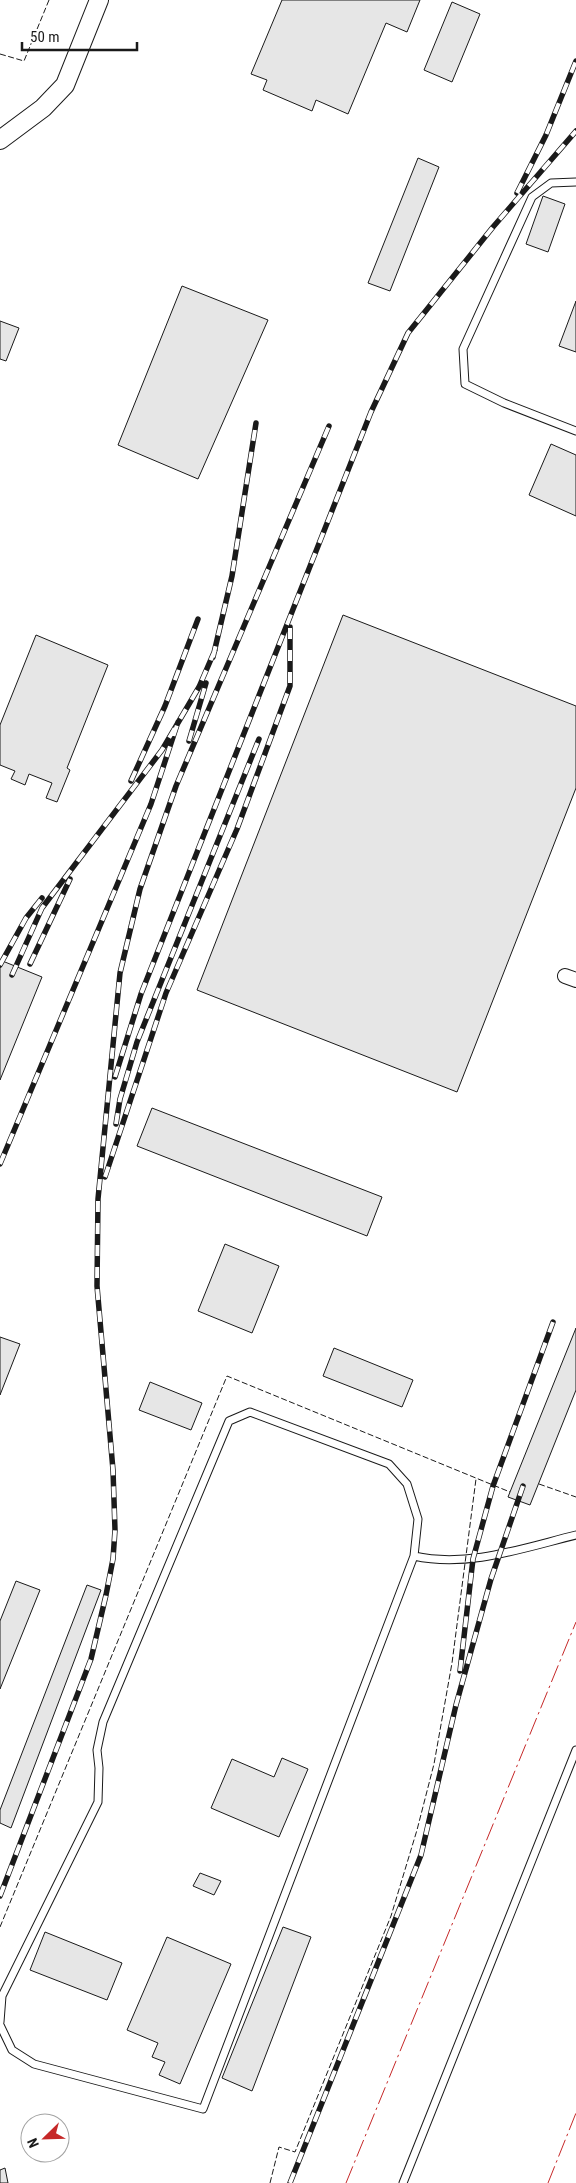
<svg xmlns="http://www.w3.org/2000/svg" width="576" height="2183" viewBox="0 0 576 2183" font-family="'Roboto Condensed',sans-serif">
	<rect width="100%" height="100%" fill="#fff"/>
	<path fill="#e6e6e6" stroke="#1a1a1a" d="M282 0H420L407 32 386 23 348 114 316 100 312 111 263 90 267 80 251 74Z
		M452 2 480 14 452 82 424 70Z
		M418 158 439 167 390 291 368 283Z
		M543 196 565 204 548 252 526 244Z
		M182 286 268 320 198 479 118 445Z
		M576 301V352L559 346Z
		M0 321 19 328 6 361 0 359Z
		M551 444 576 455V516L529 495Z
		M343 615 576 706V788L457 1092 197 990Z
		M36 635 108 665 67 768 70 770 57 802 46 798 52 783 29 774 25 785 11 779 15 771 0 765V725Z
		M0 960 42 977 0 1080Z
		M152 1108 382 1197 367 1236 137 1146Z
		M225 1244 279 1266 252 1333 198 1311Z
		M576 1328V1390L530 1505 508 1497Z
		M0 1337 20 1344 0 1395Z
		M334 1348 413 1380 402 1407 323 1376Z
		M150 1382 202 1403 191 1430 139 1410Z
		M16 1581 40 1590 0 1689V1621Z
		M87 1585 101 1590 11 1828 0 1823V1810Z
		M282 1758 308 1769 279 1837 211 1808 232 1759 274 1777Z
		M200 1873 221 1881 214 1895 193 1886Z
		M283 1927 311 1937 252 2091 222 2078Z
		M45 1932 122 1963 107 2000 30 1970Z
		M167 1937 231 1964 180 2084 159 2075 165 2062 152 2057 158 2043 127 2030Z
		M5 2168 8 2183H0V2170Z"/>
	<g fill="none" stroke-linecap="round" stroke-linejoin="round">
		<g stroke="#1a1a1a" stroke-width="9">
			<path id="service" d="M576 182 551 183 532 197 463 349 465 384 504 403 576 431
				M414 1556C468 1568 523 1548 576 1535
				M0 2022 2 1996 98 1802 99 1768 97 1750 103 1722 229 1421 250 1412 389 1464 407 1484 418 1519 414 1556 203 2109 34 2064 12 2050 0 2025
				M403 2183 576 1750"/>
		</g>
		<g stroke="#1a1a1a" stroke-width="16">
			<path id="minor" d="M565 976 576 980"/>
		</g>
		<g stroke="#1a1a1a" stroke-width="20">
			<path id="tertiary" d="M0 140 43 108 65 85 99 0"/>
		</g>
		<use href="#service" stroke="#fff" stroke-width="7"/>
		<use href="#minor" stroke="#fff" stroke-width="14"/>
		<use href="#tertiary" stroke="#fff" stroke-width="18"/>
		<g stroke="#1a1a1a" stroke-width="5.5">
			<path id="rail" d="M517 193 546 135 576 61
				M213 657 232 576 256 423
				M189 741 206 683
				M131 781 165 706 198 619
				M30 964 70 879
				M0 965 26 918 42 898
				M12 975 42 908 162 750 199 687 215 650
				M115 1077 141 994 371 412 408 333 493 227 576 131
				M116 1124 120 1099 137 1042 259 739
				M0 1164 151 804 178 722
				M105 1177 166 993 237 829 290 686V627
				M460 1671 473 1559 493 1486 553 1322
				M0 1896 91 1659 106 1595 113 1559 115 1530 113 1470 97 1286 98 1199 120 973 140 889 176 786 329 426
				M290 2183 421 1855 456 1705 491 1579 523 1486"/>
		</g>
		<use href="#rail" stroke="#fff" stroke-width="4" stroke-dasharray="11" stroke-linecap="butt"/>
		<path stroke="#1a1a1a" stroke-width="1" stroke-dasharray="6 2.5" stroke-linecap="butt" d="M0 54 24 61 49 0
			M539 1484 576 1497
			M0 1927 227 1376 510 1492
			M270 2183 279 2147 295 2152 391 1916 417 1830 434 1764 452 1663 476 1479"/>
		<path stroke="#c62828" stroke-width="1" stroke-dasharray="18 4 2.5 4" stroke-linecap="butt" d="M346 2183 576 1622
			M548 2183 576 2113"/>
	</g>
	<g transform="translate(45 2138) rotate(247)"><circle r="24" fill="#ffffff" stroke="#a3a3a3"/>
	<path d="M0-4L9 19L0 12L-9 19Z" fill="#c62828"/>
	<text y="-8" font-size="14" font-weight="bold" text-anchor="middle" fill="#1a1a1a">N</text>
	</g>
	<path d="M22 42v8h115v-8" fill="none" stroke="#1a1a1a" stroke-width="2.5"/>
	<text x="30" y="42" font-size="15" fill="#1a1a1a" stroke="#ffffff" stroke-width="4" paint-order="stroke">50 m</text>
</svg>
